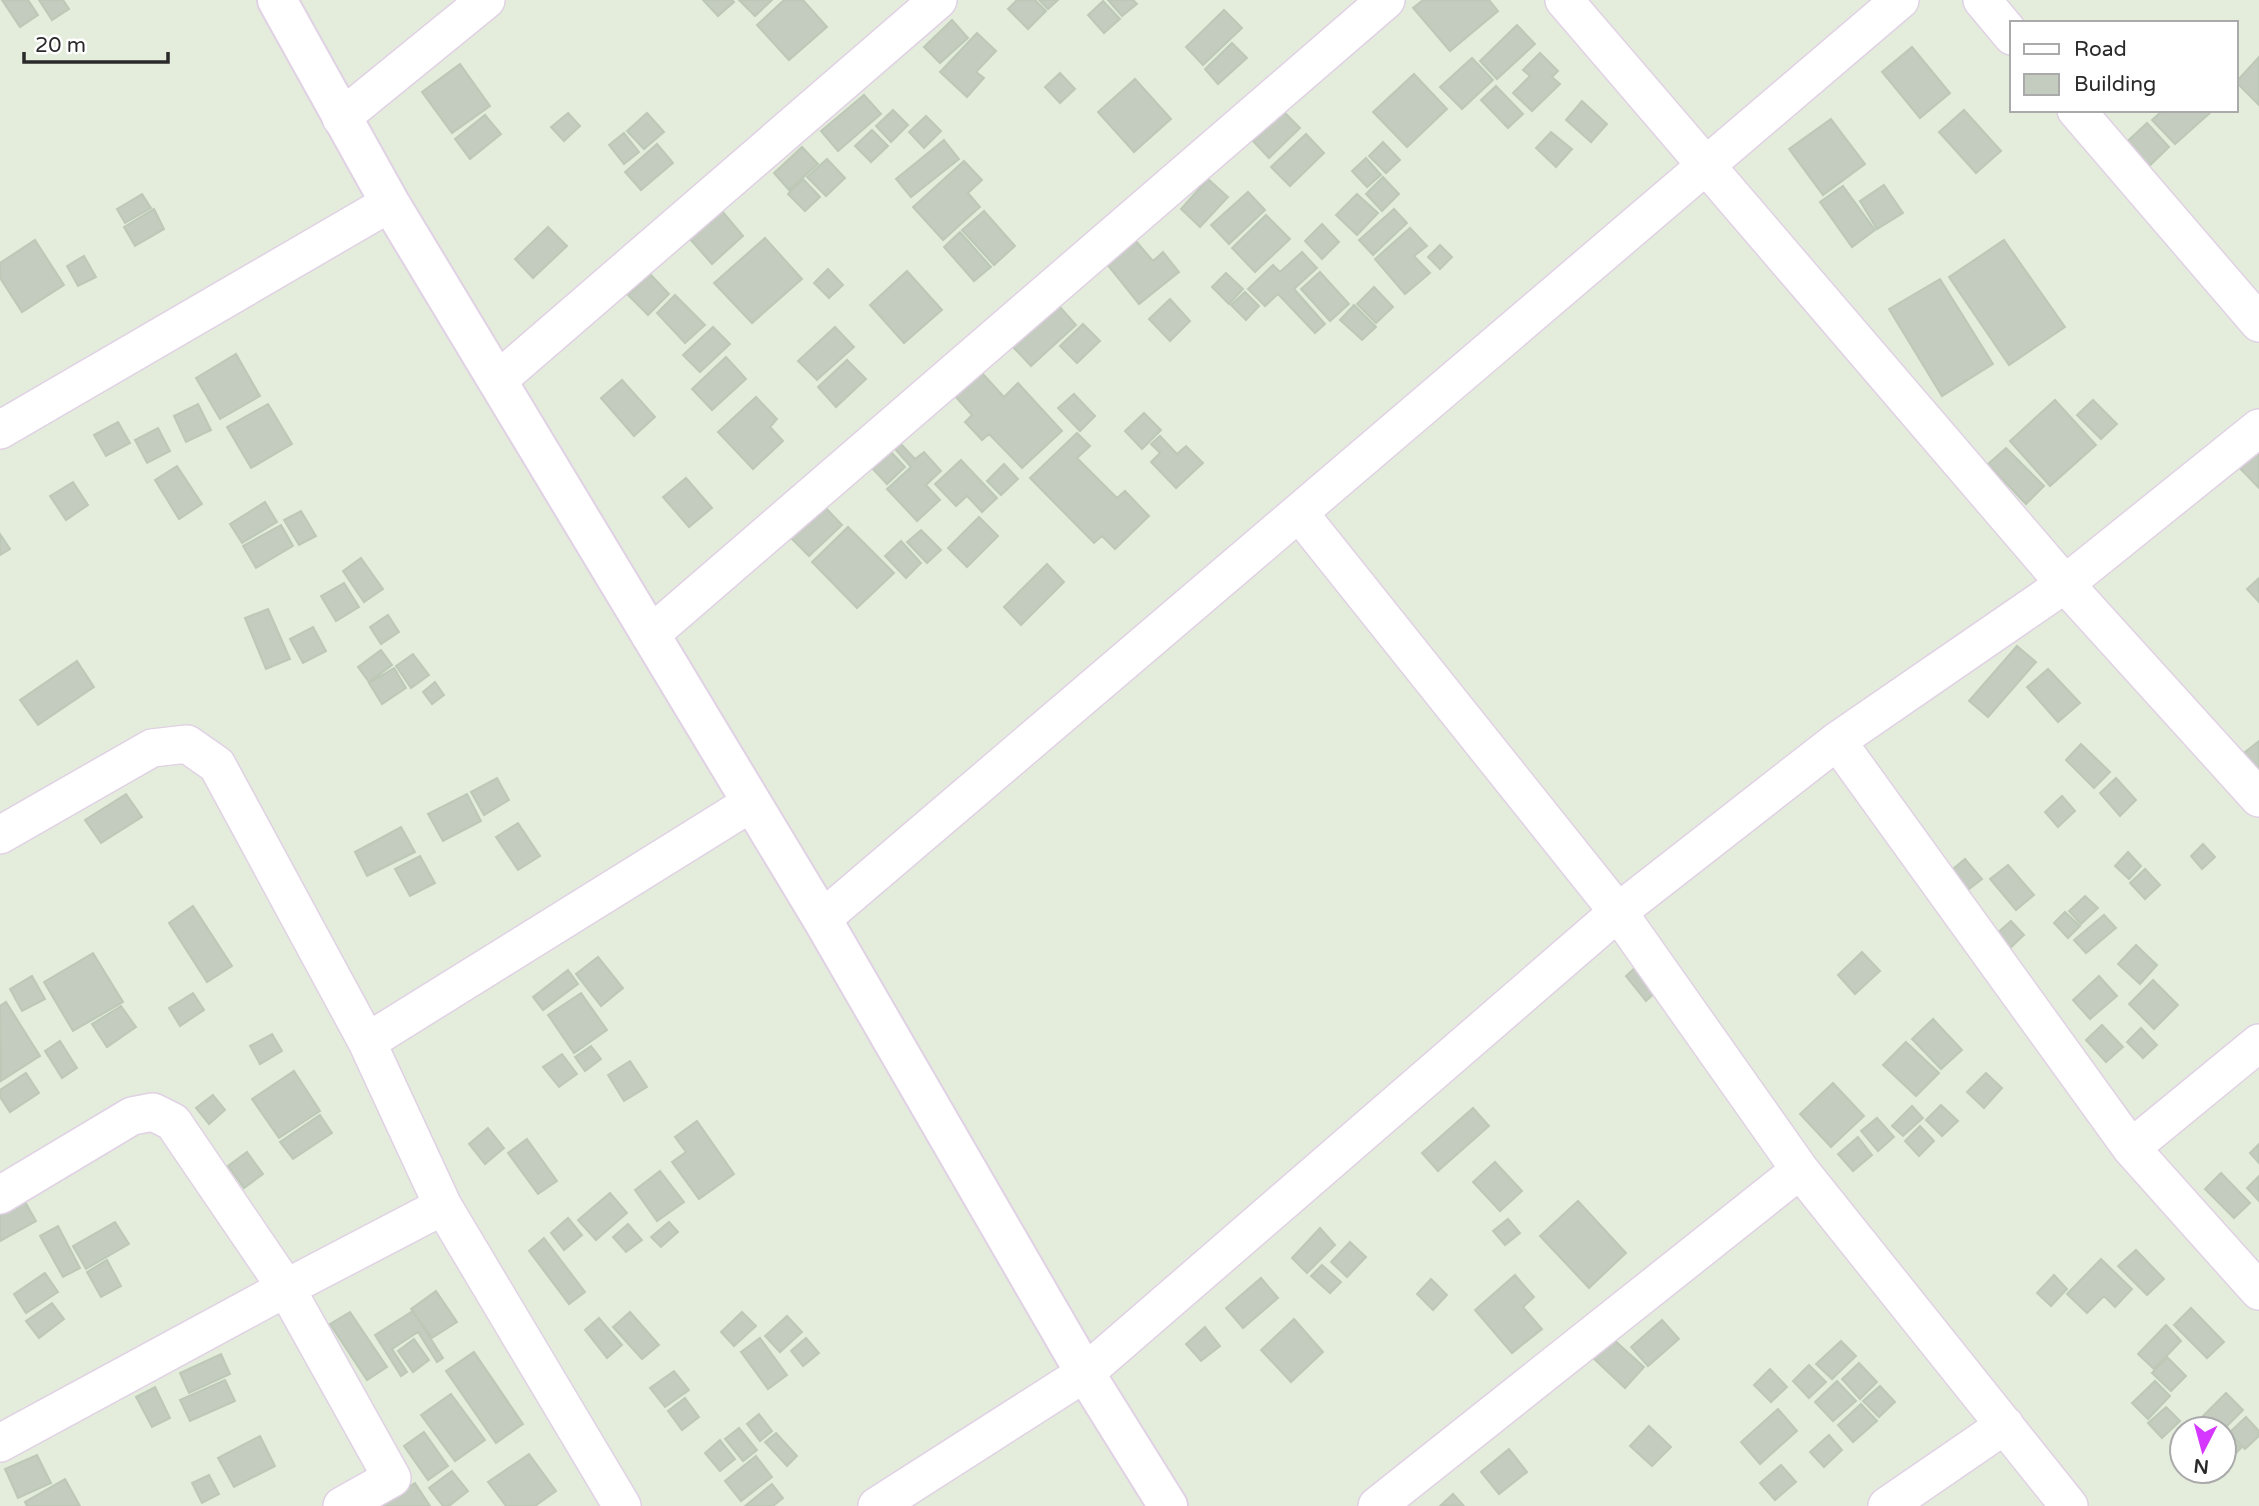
<svg xmlns="http://www.w3.org/2000/svg" width="2259" height="1506" viewBox="0 0 2259 1506" font-family="'Varela Round',sans-serif">
	<rect width="100%" height="100%" fill="#e4eddc"/>
	<path fill="#c4cbbf" stroke="#bdc8b6" stroke-width="2" d="M2 0H28L38 15 20 27Z
		M39 0H63L69 9 52 20Z
		M703 0H732L734 2 718 16Z
		M739 0H772L755 16Z
		M784 0H803L827 27 789 60 757 25Z
		M1017 0H1035L1046 11 1028 29 1008 9Z
		M1039 0H1058L1048 9Z
		M1108 0H1133L1137 4 1122 16Z
		M1423 0H1489L1498 11 1450 51 1413 8Z
		M1103 1 1120 19 1104 33 1088 15Z
		M1224 10 1242 28 1203 65 1186 47Z
		M952 20 968 38 940 63 924 47Z
		M1517 25 1535 44 1497 79 1480 61Z
		M977 33 996 51 976 72 984 78 967 97 940 72Z
		M1232 43 1247 58 1218 84 1205 69Z
		M1912 47 1950 93 1920 118 1882 72Z
		M1540 53 1558 71 1552 77 1560 84 1532 111 1513 93 1530 76 1523 70Z
		M2259 57V105L2236 82Z
		M1472 58 1493 80 1462 109 1440 87Z
		M460 64 490 106 452 133 422 92Z
		M1060 73 1075 89 1060 103 1045 87Z
		M1414 74 1447 109 1407 147 1373 112Z
		M1135 79 1171 119 1134 152 1098 112Z
		M1496 86 1523 114 1508 128 1481 100Z
		M864 95 881 114 838 151 821 131Z
		M1582 101 1607 124 1591 142 1566 120Z
		M893 110 908 125 891 142 876 126Z
		M1964 110 2001 151 1976 173 1939 132Z
		M2163 110H2210L2211 112 2175 144 2152 120Z
		M1284 112 1300 128 1269 158 1253 141Z
		M568 113 580 126 564 141 551 127Z
		M647 113 664 132 644 149 627 131Z
		M485 115 501 134 470 159 455 139Z
		M926 116 941 131 924 148 909 132Z
		M1831 119 1865 164 1823 195 1789 149Z
		M2147 123 2169 147 2141 174 2118 150Z
		M872 130 888 146 871 162 855 146Z
		M1551 132 1572 149 1556 167 1536 148Z
		M624 133 639 152 624 164 609 145Z
		M1306 134 1324 153 1290 186 1271 167Z
		M944 140 959 159 911 197 896 179Z
		M1383 142 1400 160 1386 173 1369 156Z
		M657 144 673 163 641 190 625 172Z
		M802 147 818 164 789 190 774 173Z
		M1366 158 1381 175 1367 187 1352 171Z
		M827 159 845 178 826 196 807 177Z
		M964 161 982 180 968 193 980 207 943 240 913 207Z
		M1383 177 1399 194 1382 211 1366 194Z
		M803 179 820 197 805 211 788 194Z
		M1208 179 1228 197 1200 227 1181 209Z
		M1884 185 1903 213 1877 229 1860 201Z
		M1843 186 1875 230 1852 247 1820 202Z
		M1248 192 1265 210 1229 244 1211 225Z
		M142 194 151 208 125 223 117 209Z
		M1357 194 1378 213 1357 235 1336 215Z
		M154 209 164 229 135 246 124 227Z
		M1394 209 1407 223 1373 255 1359 240Z
		M722 211 743 236 712 264 690 239Z
		M984 211 1015 246 994 265 962 230Z
		M1266 215 1290 239 1255 272 1232 248Z
		M1322 224 1339 242 1322 259 1305 241Z
		M548 227 567 246 533 278 515 259Z
		M1410 228 1427 246 1414 256 1430 273 1405 294 1375 259Z
		M960 232 991 267 974 281 944 247Z
		M765 238 802 279 752 323 714 283Z
		M35 240 64 285 22 312 0 278V263Z
		M1135 240 1153 261 1163 252 1179 272 1139 304 1106 263Z
		M2004 240 2065 327 2009 365 1949 277Z
		M1440 245 1452 257 1440 269 1428 257Z
		M1302 252 1317 268 1294 289 1325 324 1315 333 1278 294 1265 306 1248 289 1273 265 1280 272Z
		M84 256 96 277 78 286 67 266Z
		M828 269 843 285 829 298 814 283Z
		M907 271 942 310 904 343 870 305Z
		M1320 272 1349 304 1330 321 1301 289Z
		M1226 273 1243 289 1229 304 1212 287Z
		M650 274 669 294 648 315 628 295Z
		M1940 279 1993 364 1942 396 1889 309Z
		M1374 287 1393 307 1376 323 1357 304Z
		M1245 292 1259 306 1246 320 1231 305Z
		M675 295 705 325 685 343 657 313Z
		M1170 299 1190 321 1170 341 1149 319Z
		M1354 305 1376 327 1362 340 1340 320Z
		M1059 306 1076 325 1031 366 1013 347Z
		M1083 324 1100 341 1077 363 1060 346Z
		M713 327 730 344 700 372 683 355Z
		M835 327 854 347 817 380 798 361Z
		M236 354 260 396 220 419 196 378Z
		M726 357 746 379 712 410 692 389Z
		M847 360 866 379 836 407 818 387Z
		M981 372 1004 397 1018 383 1062 431 1022 468 989 434 982 440 965 422 972 415 955 396Z
		M622 380 655 417 634 436 601 398Z
		M1074 394 1095 416 1080 431 1058 408Z
		M756 397 777 419 770 427 783 441 753 469 718 432Z
		M2055 400 2096 445 2050 486 2010 441Z
		M2093 400 2117 424 2101 439 2077 415Z
		M198 404 211 430 186 442 174 416Z
		M268 404 292 444 251 468 227 427Z
		M1144 413 1161 430 1142 449 1125 431Z
		M118 422 130 443 106 456 94 435Z
		M158 428 170 451 147 463 135 440Z
		M1077 433 1090 446 1077 458 1117 498 1125 491 1149 516 1115 549 1102 536 1094 543 1030 478Z
		M1160 436 1177 454 1186 446 1203 463 1176 488 1151 462 1160 453 1151 444Z
		M900 443 915 459 924 452 941 471 926 485 940 500 917 521 887 489 911 467 895 449Z
		M2252 446 2259 454V488L2234 462Z
		M2006 448 2044 486 2026 504 1988 464Z
		M889 450 905 467 887 484 871 467Z
		M961 460 997 498 982 512 967 496 956 506 935 484Z
		M1004 464 1018 479 1001 495 987 481Z
		M177 466 202 504 179 519 155 480Z
		M686 478 712 508 689 527 663 497Z
		M73 482 88 505 66 520 50 496Z
		M265 502 277 522 242 543 230 524Z
		M823 505 842 525 809 556 790 537Z
		M301 511 316 536 299 545 284 520Z
		M979 517 998 536 967 567 948 548Z
		M281 525 293 546 256 568 243 546Z
		M848 527 894 573 857 608 812 562Z
		M921 530 941 550 927 563 907 542Z
		M0 534 10 549 0 555Z
		M901 541 921 563 906 578 885 556Z
		M361 558 383 589 364 602 343 571Z
		M1047 564 1064 582 1021 625 1004 607Z
		M2259 578V602L2247 589Z
		M344 583 359 607 336 621 321 596Z
		M268 609 290 659 266 669 245 618Z
		M388 615 399 632 381 644 370 627Z
		M313 627 326 651 303 663 290 639Z
		M2017 646 2036 662 1988 717 1969 701Z
		M381 650 392 665 369 682 358 667Z
		M413 654 429 675 411 688 396 666Z
		M77 661 94 687 38 725 20 700Z
		M394 668 406 688 382 704 369 683Z
		M2048 669 2080 703 2058 722 2027 687Z
		M435 682 444 695 432 704 423 692Z
		M2259 741V771L2244 753Z
		M2081 744 2110 772 2094 788 2066 760Z
		M497 778 509 800 484 815 471 792Z
		M2116 778 2136 800 2120 816 2100 793Z
		M126 794 142 817 101 843 85 820Z
		M467 794 481 821 443 841 428 814Z
		M2062 796 2075 811 2058 827 2045 812Z
		M518 823 540 856 518 870 496 837Z
		M401 827 415 852 367 876 355 852Z
		M2203 844 2215 857 2202 869 2191 856Z
		M2128 852 2141 866 2129 879 2115 866Z
		M420 856 435 883 410 896 395 869Z
		M1965 859 1982 879 1964 893 1947 874Z
		M2008 865 2034 895 2016 910 1990 879Z
		M2145 869 2160 885 2145 899 2130 883Z
		M2085 896 2098 908 2081 924 2069 911Z
		M193 906 232 966 207 982 169 923Z
		M2065 912 2080 926 2068 938 2054 923Z
		M2104 915 2116 928 2086 953 2074 940Z
		M2011 921 2024 935 2008 950 1995 935Z
		M2136 945 2157 965 2140 984 2118 964Z
		M1862 952 1880 971 1855 994 1838 975Z
		M93 953 123 1002 73 1031 44 982Z
		M598 957 623 988 601 1006 576 974Z
		M1638 965 1659 989 1646 1001 1626 976Z
		M568 970 578 984 543 1010 533 997Z
		M32 976 45 999 22 1011 10 989Z
		M2099 976 2117 996 2090 1019 2073 1000Z
		M2153 980 2178 1005 2154 1029 2129 1004Z
		M193 993 204 1010 180 1026 169 1008Z
		M581 993 607 1030 574 1053 548 1015Z
		M6 1002 40 1056 1 1081 0 1006Z
		M121 1006 136 1027 107 1047 92 1024Z
		M1933 1019 1962 1050 1941 1069 1912 1039Z
		M2102 1025 2123 1047 2106 1062 2086 1040Z
		M2141 1028 2157 1045 2143 1058 2127 1042Z
		M272 1034 282 1051 260 1064 250 1046Z
		M60 1041 77 1068 62 1078 45 1051Z
		M1906 1042 1939 1073 1916 1096 1883 1065Z
		M591 1046 601 1059 585 1071 575 1057Z
		M562 1054 577 1074 559 1087 543 1067Z
		M630 1061 647 1087 624 1101 608 1075Z
		M294 1071 320 1111 279 1138 252 1099Z
		M26 1073 39 1093 10 1112 0 1097V1090Z
		M1986 1073 2002 1088 1984 1108 1967 1092Z
		M1833 1083 1864 1116 1831 1147 1800 1114Z
		M213 1095 225 1110 209 1124 196 1108Z
		M1941 1105 1958 1121 1942 1136 1926 1120Z
		M1912 1106 1923 1118 1903 1136 1892 1126Z
		M1473 1108 1489 1126 1438 1171 1422 1153Z
		M320 1115 332 1133 293 1159 280 1142Z
		M1877 1118 1894 1137 1878 1151 1861 1131Z
		M697 1121 734 1174 699 1199 672 1162 686 1152 675 1137Z
		M1920 1126 1934 1141 1919 1156 1905 1141Z
		M488 1128 504 1148 485 1164 469 1144Z
		M1858 1137 1872 1155 1853 1171 1838 1154Z
		M527 1139 557 1181 538 1194 508 1153Z
		M2259 1144V1163L2250 1153Z
		M247 1152 263 1174 244 1188 228 1166Z
		M1495 1162 1522 1191 1500 1211 1473 1182Z
		M660 1171 684 1202 657 1221 635 1190Z
		M2221 1173 2250 1203 2234 1218 2205 1189Z
		M2259 1176V1201L2247 1188Z
		M610 1193 627 1213 596 1240 578 1220Z
		M24 1200 36 1221 0 1241V1214Z
		M1578 1201 1626 1253 1589 1288 1540 1236Z
		M568 1218 582 1235 564 1250 551 1233Z
		M1508 1219 1520 1233 1505 1245 1493 1231Z
		M115 1222 129 1244 86 1269 73 1246Z
		M669 1222 678 1232 661 1247 651 1237Z
		M628 1224 642 1240 626 1252 613 1237Z
		M58 1226 80 1268 63 1277 40 1236Z
		M1320 1228 1335 1245 1307 1273 1292 1258Z
		M544 1238 585 1292 569 1304 529 1251Z
		M1350 1242 1366 1257 1347 1277 1331 1262Z
		M2136 1250 2164 1279 2147 1295 2118 1266Z
		M2101 1259 2132 1289 2115 1307 2104 1296 2087 1313 2067 1294Z
		M107 1260 121 1286 101 1297 87 1272Z
		M1322 1265 1341 1282 1330 1293 1311 1276Z
		M45 1273 58 1292 26 1313 14 1294Z
		M1515 1275 1534 1297 1523 1307 1542 1329 1512 1353 1475 1310Z
		M2054 1275 2067 1289 2051 1306 2037 1293Z
		M1261 1278 1278 1298 1243 1328 1226 1308Z
		M1431 1279 1447 1295 1433 1310 1417 1294Z
		M436 1291 457 1322 432 1338 411 1309Z
		M52 1303 64 1319 39 1338 26 1321Z
		M2191 1308 2224 1342 2207 1358 2174 1325Z
		M413 1311 443 1358 437 1362 418 1332 392 1349 407 1372 401 1376 375 1335Z
		M350 1312 387 1367 367 1380 330 1324Z
		M630 1312 659 1345 642 1359 613 1327Z
		M742 1312 756 1326 734 1346 721 1332Z
		M787 1316 802 1332 780 1352 765 1336Z
		M599 1318 622 1345 607 1358 585 1330Z
		M1294 1319 1323 1352 1291 1382 1261 1350Z
		M1662 1320 1679 1339 1648 1366 1631 1347Z
		M2166 1325 2181 1341 2154 1369 2138 1354Z
		M1205 1327 1220 1346 1201 1361 1186 1344Z
		M760 1338 787 1375 768 1389 741 1352Z
		M806 1338 819 1353 803 1366 791 1351Z
		M1612 1338 1644 1367 1625 1388 1593 1358Z
		M414 1339 429 1360 413 1372 398 1351Z
		M1841 1341 1856 1356 1832 1379 1816 1364Z
		M474 1352 523 1424 496 1443 446 1371Z
		M221 1354 230 1374 189 1393 180 1373Z
		M2167 1357 2186 1376 2171 1391 2152 1373Z
		M1859 1363 1877 1382 1860 1399 1842 1379Z
		M1809 1365 1826 1382 1809 1398 1793 1381Z
		M1770 1369 1787 1387 1771 1402 1754 1385Z
		M674 1371 689 1390 665 1407 650 1388Z
		M225 1380 235 1401 190 1421 180 1400Z
		M1837 1381 1856 1401 1833 1421 1815 1402Z
		M2155 1381 2170 1396 2148 1419 2132 1403Z
		M1880 1386 1895 1402 1879 1417 1863 1401Z
		M155 1387 170 1418 152 1427 136 1397Z
		M2226 1393 2243 1410 2224 1429H2206L2198 1421Z
		M451 1394 485 1440 455 1461 421 1415Z
		M685 1398 699 1417 682 1430 668 1411Z
		M1861 1404 1877 1421 1853 1442 1838 1425Z
		M2166 1407 2180 1421 2162 1438 2148 1423Z
		M1778 1409 1797 1431 1760 1464 1741 1442Z
		M759 1414 772 1431 760 1441 747 1424Z
		M2246 1417 2259 1431V1436L2245 1449 2229 1433Z
		M1649 1426 1671 1447 1652 1466 1630 1446Z
		M739 1428 757 1450 743 1461 725 1439Z
		M424 1432 448 1466 428 1480 404 1446Z
		M776 1433 797 1456 787 1466 765 1442Z
		M2225 1433 2241 1448 2227 1462 2224 1459Z
		M1829 1435 1842 1450 1824 1467 1810 1452Z
		M260 1436 275 1466 234 1487 218 1458Z
		M720 1440 735 1459 720 1471 705 1453Z
		M1509 1449 1527 1472 1499 1494 1481 1472Z
		M529 1454 556 1491 535 1506H506L488 1482Z
		M37 1455 51 1483 18 1498 5 1469Z
		M756 1456 772 1477 741 1501 725 1481Z
		M1781 1465 1796 1482 1775 1500 1760 1483Z
		M452 1471 468 1491 449 1506H443L429 1488Z
		M209 1475 219 1494 202 1503 192 1483Z
		M65 1479 80 1506H27L25 1502Z
		M415 1483 430 1506H378Z
		M772 1484 783 1498 773 1506H745Z
		M1453 1494 1464 1506 1441 1505Z"/>
	<g fill="none" stroke-linecap="round" stroke-linejoin="round">
		<g stroke="#e0d1e4" stroke-width="40">
			<path id="street" d="M1564 0 2065 584 2259 798
				M1982 0 2012 36
				M2076 110 2259 323
				M341 118 486 0
				M497 381 938 0
				M0 430 390 203
				M1299 513 1618 912 1800 1170 2069 1506
				M650 635 1386 0
				M1837 741 2131 1148 2259 1291
				M0 835 152 748 187 744 217 765 367 1042 443 1206 622 1506
				M822 919 1900 0
				M367 1042 751 803
				M2131 1148 2259 1043
				M0 1195 132 1116 153 1112 173 1122 286 1288 392 1478 342 1506
				M0 1443 286 1288 443 1206
				M877 1506 1085 1373 1618 912 1837 741 2065 584 2259 428
				M1377 1506 1800 1170
				M1887 1506 2005 1425"/>
		</g>
		<g stroke="#e0d1e4" stroke-width="42">
			<path id="secondary" d="M277 0 390 203 822 919 1085 1373 1168 1506"/>
		</g>
		<use href="#street" stroke="#fff" stroke-width="37"/>
		<use href="#secondary" stroke="#fff" stroke-width="38"/>
	</g>
	<rect x="2010" y="21" width="228" height="91" fill="#ffffff" stroke="#aaaaaa" stroke-width="2"/>
	<rect x="2024" y="44" width="35" height="10" fill="#ffffff" stroke="#aaaaaa" stroke-width="2"/>
	<text x="2074" y="56" font-size="21" fill="#2a2a2a">Road</text>
	<rect x="2024" y="74" width="35" height="21" fill="#c4cbbf" stroke="#aaaaaa" stroke-width="2"/>
	<text x="2074" y="91" font-size="21" fill="#2a2a2a">Building</text>
	<g transform="translate(2203 1450) rotate(186)"><circle r="33" fill="#ffffff" stroke="#aaaaaa" stroke-width="2"/>
	<path d="M0-5L12 26L0 18L-12 26Z" fill="#d637ff"/>
	<text y="-10" font-size="19" font-weight="bold" text-anchor="middle" fill="#2a2a2a">N</text>
	</g>
	<path d="M24 52v10h144v-10" fill="none" stroke="#2a2a2a" stroke-width="3.5"/>
	<text x="35" y="52" font-size="21" fill="#2a2a2a" stroke="#ffffff" stroke-width="5" paint-order="stroke">20 m</text>
</svg>
